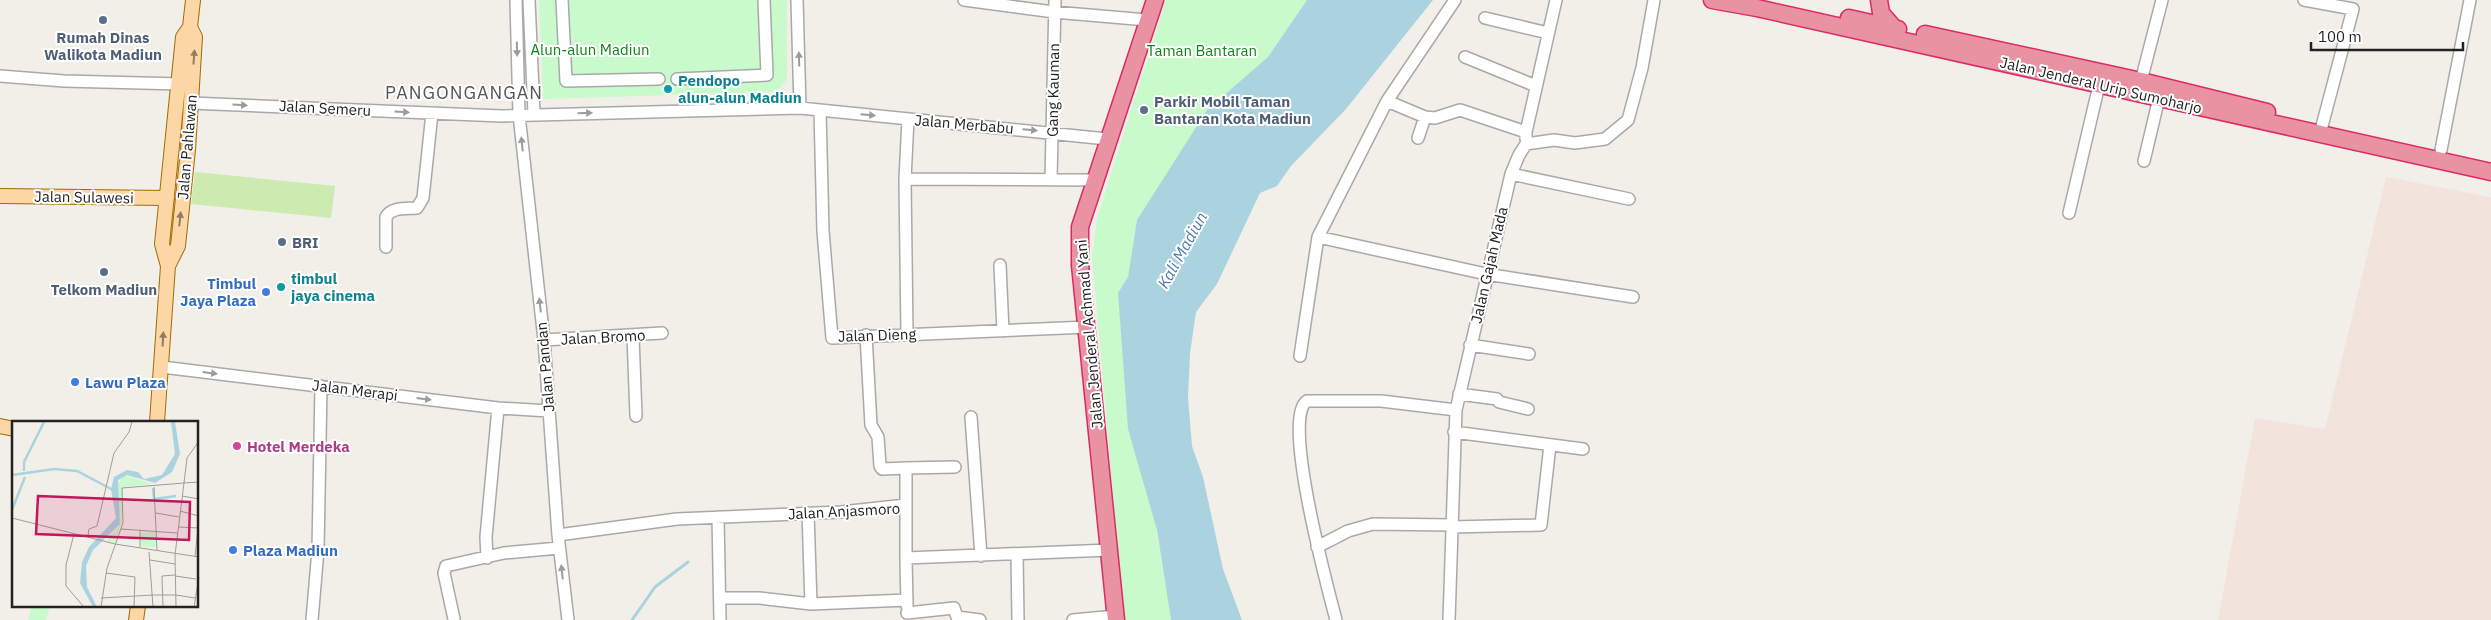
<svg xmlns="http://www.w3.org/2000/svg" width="2491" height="620" viewBox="0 0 2491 620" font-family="'IBM Plex Sans',sans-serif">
	<rect width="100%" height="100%" fill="#f2efe9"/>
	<path fill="#f3e3dd" d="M2386 177 2491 197V620H2218L2255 418 2325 429Z"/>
	<path fill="#cdebb0" d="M195 172 335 186 331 218 191 204Z"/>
	<path fill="#c8facc" d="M539 0H787V79L780 88 774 92 543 99Z
		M1166 0H1307L1268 57 1250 74 1137 220 1128 277 1118 293 1171 620H1124L1092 256 1097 218Z
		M32 606H50L46 620H28Z"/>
	<path fill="#aad3df" d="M1307 0H1433L1346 109 1291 166 1277 186 1260 193 1217 284 1196 312 1190 353 1188 398 1192 446 1203 477 1223 569 1242 620H1171L1157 530 1128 429 1118 293 1128 277 1137 220 1207 110 1268 57Z"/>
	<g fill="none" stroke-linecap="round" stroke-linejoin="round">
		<path stroke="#aad3df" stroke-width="3" d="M632 620 655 587 688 562"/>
		<g stroke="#a9a9a9" stroke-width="14">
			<path id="minor" d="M516 0 519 115 544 340 558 535 568 620
				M529 0 534 114
				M562 0 566 81 659 79
				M797 0 800 108
				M964 0 1054 12 1147 20
				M2304 0 2353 9 2322 126
				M1485 18 1548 33
				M1465 57 1536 86
				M0 76 64 81 180 84
				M677 79 767 75 764 0
				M2141 81 2162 0
				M1387 101 1425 117 1435 118 1460 110 1526 132
				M191 103 502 116 800 108 1107 139
				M820 111 823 231 832 338 1088 327
				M908 119 905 179 1094 180
				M1418 138 1425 117
				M1526 139V132L1556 0
				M2441 150 2470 0
				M2144 161 2159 98
				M1511 174 1629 199
				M905 179 907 333
				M1051 179 1055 0
				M2069 213 2099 85
				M1318 237 1486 274 1633 297
				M386 247V217C391 207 406 209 417 208L423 198 432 113
				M1000 265 1003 331
				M866 335 871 425 878 437 880 466 882 469 906 468V505
				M633 336 636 416
				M544 340 662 333
				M1470 345 1529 354
				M1300 356 1318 237 1387 101 1455 0
				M162 367 498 408 549 411
				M1459 394 1497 399 1499 402 1528 409
				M971 417 981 556
				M1454 432 1583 449
				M906 468 955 467
				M808 513 811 604
				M718 517 720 620
				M1451 527 1541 525 1550 445
				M558 535 677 519 841 512 906 505V558L1110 550
				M1317 547 1348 531 1373 524 1451 525
				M1017 555 1018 620
				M487 558 486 537 498 408
				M906 558 907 606
				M720 598H759L811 604 907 600
				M907 613 954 608 957 617 980 620
				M454 619 444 573 446 566 504 553 559 548
				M312 620 318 550 321 386
				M1073 620 1116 616
				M1336 620C1328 589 1281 417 1307 401H1381L1456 410
				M1449 620 1456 410 1511 174 1519 155 1526 144 1554 140 1575 143 1605 139 1628 120 1642 68 1654 0"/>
		</g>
		<g stroke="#a06b00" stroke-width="16">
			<path id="major" d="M0 196 167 198
				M168 266 178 246 188 150 195 37 190 27
				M157 422 168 266 162 244 183 37 190 27 193 0
				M0 426 14 429
				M136 620 138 606"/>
		</g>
		<g stroke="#dc2a67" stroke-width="19">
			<path id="highway" d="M1712 0 1757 8 2491 172
				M1879 0 1881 13 1893 27
				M1849 18 1898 29
				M1925 34 2141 81 2267 112
				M1116 620 1080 265V227L1155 0"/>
		</g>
		<use href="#minor" stroke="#fff" stroke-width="11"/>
		<use href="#major" stroke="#fcd6a4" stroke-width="14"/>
		<use href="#highway" stroke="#e892a2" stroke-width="16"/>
	</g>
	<defs><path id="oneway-solid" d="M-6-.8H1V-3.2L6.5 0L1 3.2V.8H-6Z" transform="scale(1.25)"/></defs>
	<g fill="#9c9c9c">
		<use href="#oneway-solid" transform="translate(517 49) rotate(89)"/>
		<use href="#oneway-solid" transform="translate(799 59) rotate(-92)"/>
		<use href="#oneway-solid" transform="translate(240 105) rotate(3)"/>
		<use href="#oneway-solid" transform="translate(402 112) rotate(3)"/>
		<use href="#oneway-solid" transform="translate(585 113) rotate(-2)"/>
		<use href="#oneway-solid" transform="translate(868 115) rotate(5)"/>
		<use href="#oneway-solid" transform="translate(1030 130) rotate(5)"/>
		<use href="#oneway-solid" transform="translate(522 144) rotate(-96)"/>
		<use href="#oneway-solid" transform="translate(540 305) rotate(-96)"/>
		<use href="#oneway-solid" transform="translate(210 373) rotate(7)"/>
		<use href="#oneway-solid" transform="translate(424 399) rotate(7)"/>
		<use href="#oneway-solid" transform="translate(562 572) rotate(-96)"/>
	</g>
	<g fill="#8f7c63">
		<use href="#oneway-solid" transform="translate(194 57) rotate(-86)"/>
		<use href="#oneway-solid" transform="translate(180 219) rotate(-84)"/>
		<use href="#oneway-solid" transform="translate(163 339) rotate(-87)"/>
	</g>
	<g fill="#5c6f8a" stroke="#fff" stroke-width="2">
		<circle cx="103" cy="20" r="5"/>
		<circle cx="1144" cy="110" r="5"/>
		<circle cx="282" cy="242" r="5"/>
		<circle cx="104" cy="272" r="5"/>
	</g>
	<g fill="#0f9aa8" stroke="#fff" stroke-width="2">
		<circle cx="668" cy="89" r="5"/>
		<circle cx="281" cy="287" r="5"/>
	</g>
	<g fill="#3f7fe0" stroke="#fff" stroke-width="2">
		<circle cx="266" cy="292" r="5"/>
		<circle cx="75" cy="382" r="5"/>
		<circle cx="233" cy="550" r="5"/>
	</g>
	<circle fill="#d1479c" stroke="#fff" stroke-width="2" cx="237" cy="446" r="5"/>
	<g text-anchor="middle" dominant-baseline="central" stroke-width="4" stroke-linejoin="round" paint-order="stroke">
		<g font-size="15" font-weight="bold" fill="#4e5e75" stroke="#fff">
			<text x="103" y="37">Rumah Dinas<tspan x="103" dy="17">Walikota Madiun</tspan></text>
			<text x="1154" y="101" text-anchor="start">Parkir Mobil Taman<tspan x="1154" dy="17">Bantaran Kota Madiun</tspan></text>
			<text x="292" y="242" text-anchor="start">BRI</text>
			<text x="104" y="289">Telkom Madiun</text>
		</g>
		<g font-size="15" fill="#0c8416" stroke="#fff">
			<text x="590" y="49">Alun-alun Madiun</text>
			<text x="1202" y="50">Taman Bantaran</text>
		</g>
		<g font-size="15" font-weight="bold" fill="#0d838f" stroke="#fff" text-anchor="start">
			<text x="678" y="80">Pendopo<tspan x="678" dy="17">alun-alun Madiun</tspan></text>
			<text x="291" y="278">timbul<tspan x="291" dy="17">jaya cinema</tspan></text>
		</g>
		<g font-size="15" fill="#222" stroke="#fff">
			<text transform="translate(2101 85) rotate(13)">Jalan Jenderal Urip Sumoharjo</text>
			<text transform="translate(1053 90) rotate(-89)">Gang Kauman</text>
			<text transform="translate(325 108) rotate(3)">Jalan Semeru</text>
			<text transform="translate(964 124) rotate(5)">Jalan Merbabu</text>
			<text transform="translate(187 147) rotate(-85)">Jalan Pahlawan</text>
			<text transform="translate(84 197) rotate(1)">Jalan Sulawesi</text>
			<text transform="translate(1489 265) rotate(-77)">Jalan Gajah Mada</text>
			<text transform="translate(1089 334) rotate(-95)">Jalan Jenderal Achmad Yani</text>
			<text transform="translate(877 335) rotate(-2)">Jalan Dieng</text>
			<text transform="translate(603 337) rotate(-3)">Jalan Bromo</text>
			<text transform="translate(545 367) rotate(-95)">Jalan Pandan</text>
			<text transform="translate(355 390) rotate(7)">Jalan Merapi</text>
			<text transform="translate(844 511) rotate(-3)">Jalan Anjasmoro</text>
		</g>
		<g font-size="15" font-weight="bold" fill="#366cbe" stroke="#fff" text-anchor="start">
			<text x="256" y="283" text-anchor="end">Timbul<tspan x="256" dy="17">Jaya Plaza</tspan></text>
			<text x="85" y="382">Lawu Plaza</text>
			<text x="243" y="550">Plaza Madiun</text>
		</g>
		<g font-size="15" font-weight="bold" fill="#b23c85" stroke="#fff" text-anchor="start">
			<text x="247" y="446">Hotel Merdeka</text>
		</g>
		<g font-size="16" font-style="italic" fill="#4a7aab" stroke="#fff">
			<text transform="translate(1182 250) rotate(-61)">Kali Madiun</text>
		</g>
		<g font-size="18" letter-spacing="1" fill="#555" stroke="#fff">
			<text x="464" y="92">PANGONGANGAN</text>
		</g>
	</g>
	<g transform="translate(12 421)">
		<rect width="186" height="186" fill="#f2efe9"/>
		<path d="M112 54 140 63 111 66 110 101 103 122 94 120 108 103 104 66ZM144 111V126L128 125 129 112Z" fill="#c8facc"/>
		<path d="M159 1H163L168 33 160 51 143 62 115 54 106 59 108 103 81 129 74 145 75 166 85 186H81L68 162 70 141 77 126 104 97 99 68 102 56 115 49 126 51 132 58 150 54 163 33Z" fill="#aad3df"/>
		<path fill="none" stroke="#aad3df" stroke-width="2.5" d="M12 50V41L32 1M0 54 42 48 65 50 101 69M141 67 142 78 164 75M0 89 13 56"/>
		<path fill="none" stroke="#9f9d99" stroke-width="1" d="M142 66 145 129M170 75 187 78M168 90 187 95M144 92 167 96M0 97 103 123M167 106 187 107M109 108 165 112M62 113 54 144V165L72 186M76 115 77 108 85 105 102 32 117 11 120 1M103 123 187 136M128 126V110M137 131 141 186M183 136 186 107M138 139 163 143M94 152 123 156 122 186M163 155 184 158M141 174H164M164 174 183 177M89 177 141 174M89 186 95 147 111 102 110 67 172 62 175 37 187 20M151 186 150 155 163 154M164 186 163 134 172 62 187 61M182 186 187 156"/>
		<path fill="#c2185b" fill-opacity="0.15" stroke="#c2185b" stroke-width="2.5" d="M26 75 178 81 177 119 24 113Z"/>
		<rect width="186" height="186" fill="none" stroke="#222" stroke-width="2.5"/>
	</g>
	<path d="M2311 42v8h152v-8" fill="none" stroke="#222222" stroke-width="2.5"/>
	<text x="2318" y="42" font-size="15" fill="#222222" stroke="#ffffff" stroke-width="4" paint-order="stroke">100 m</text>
</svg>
